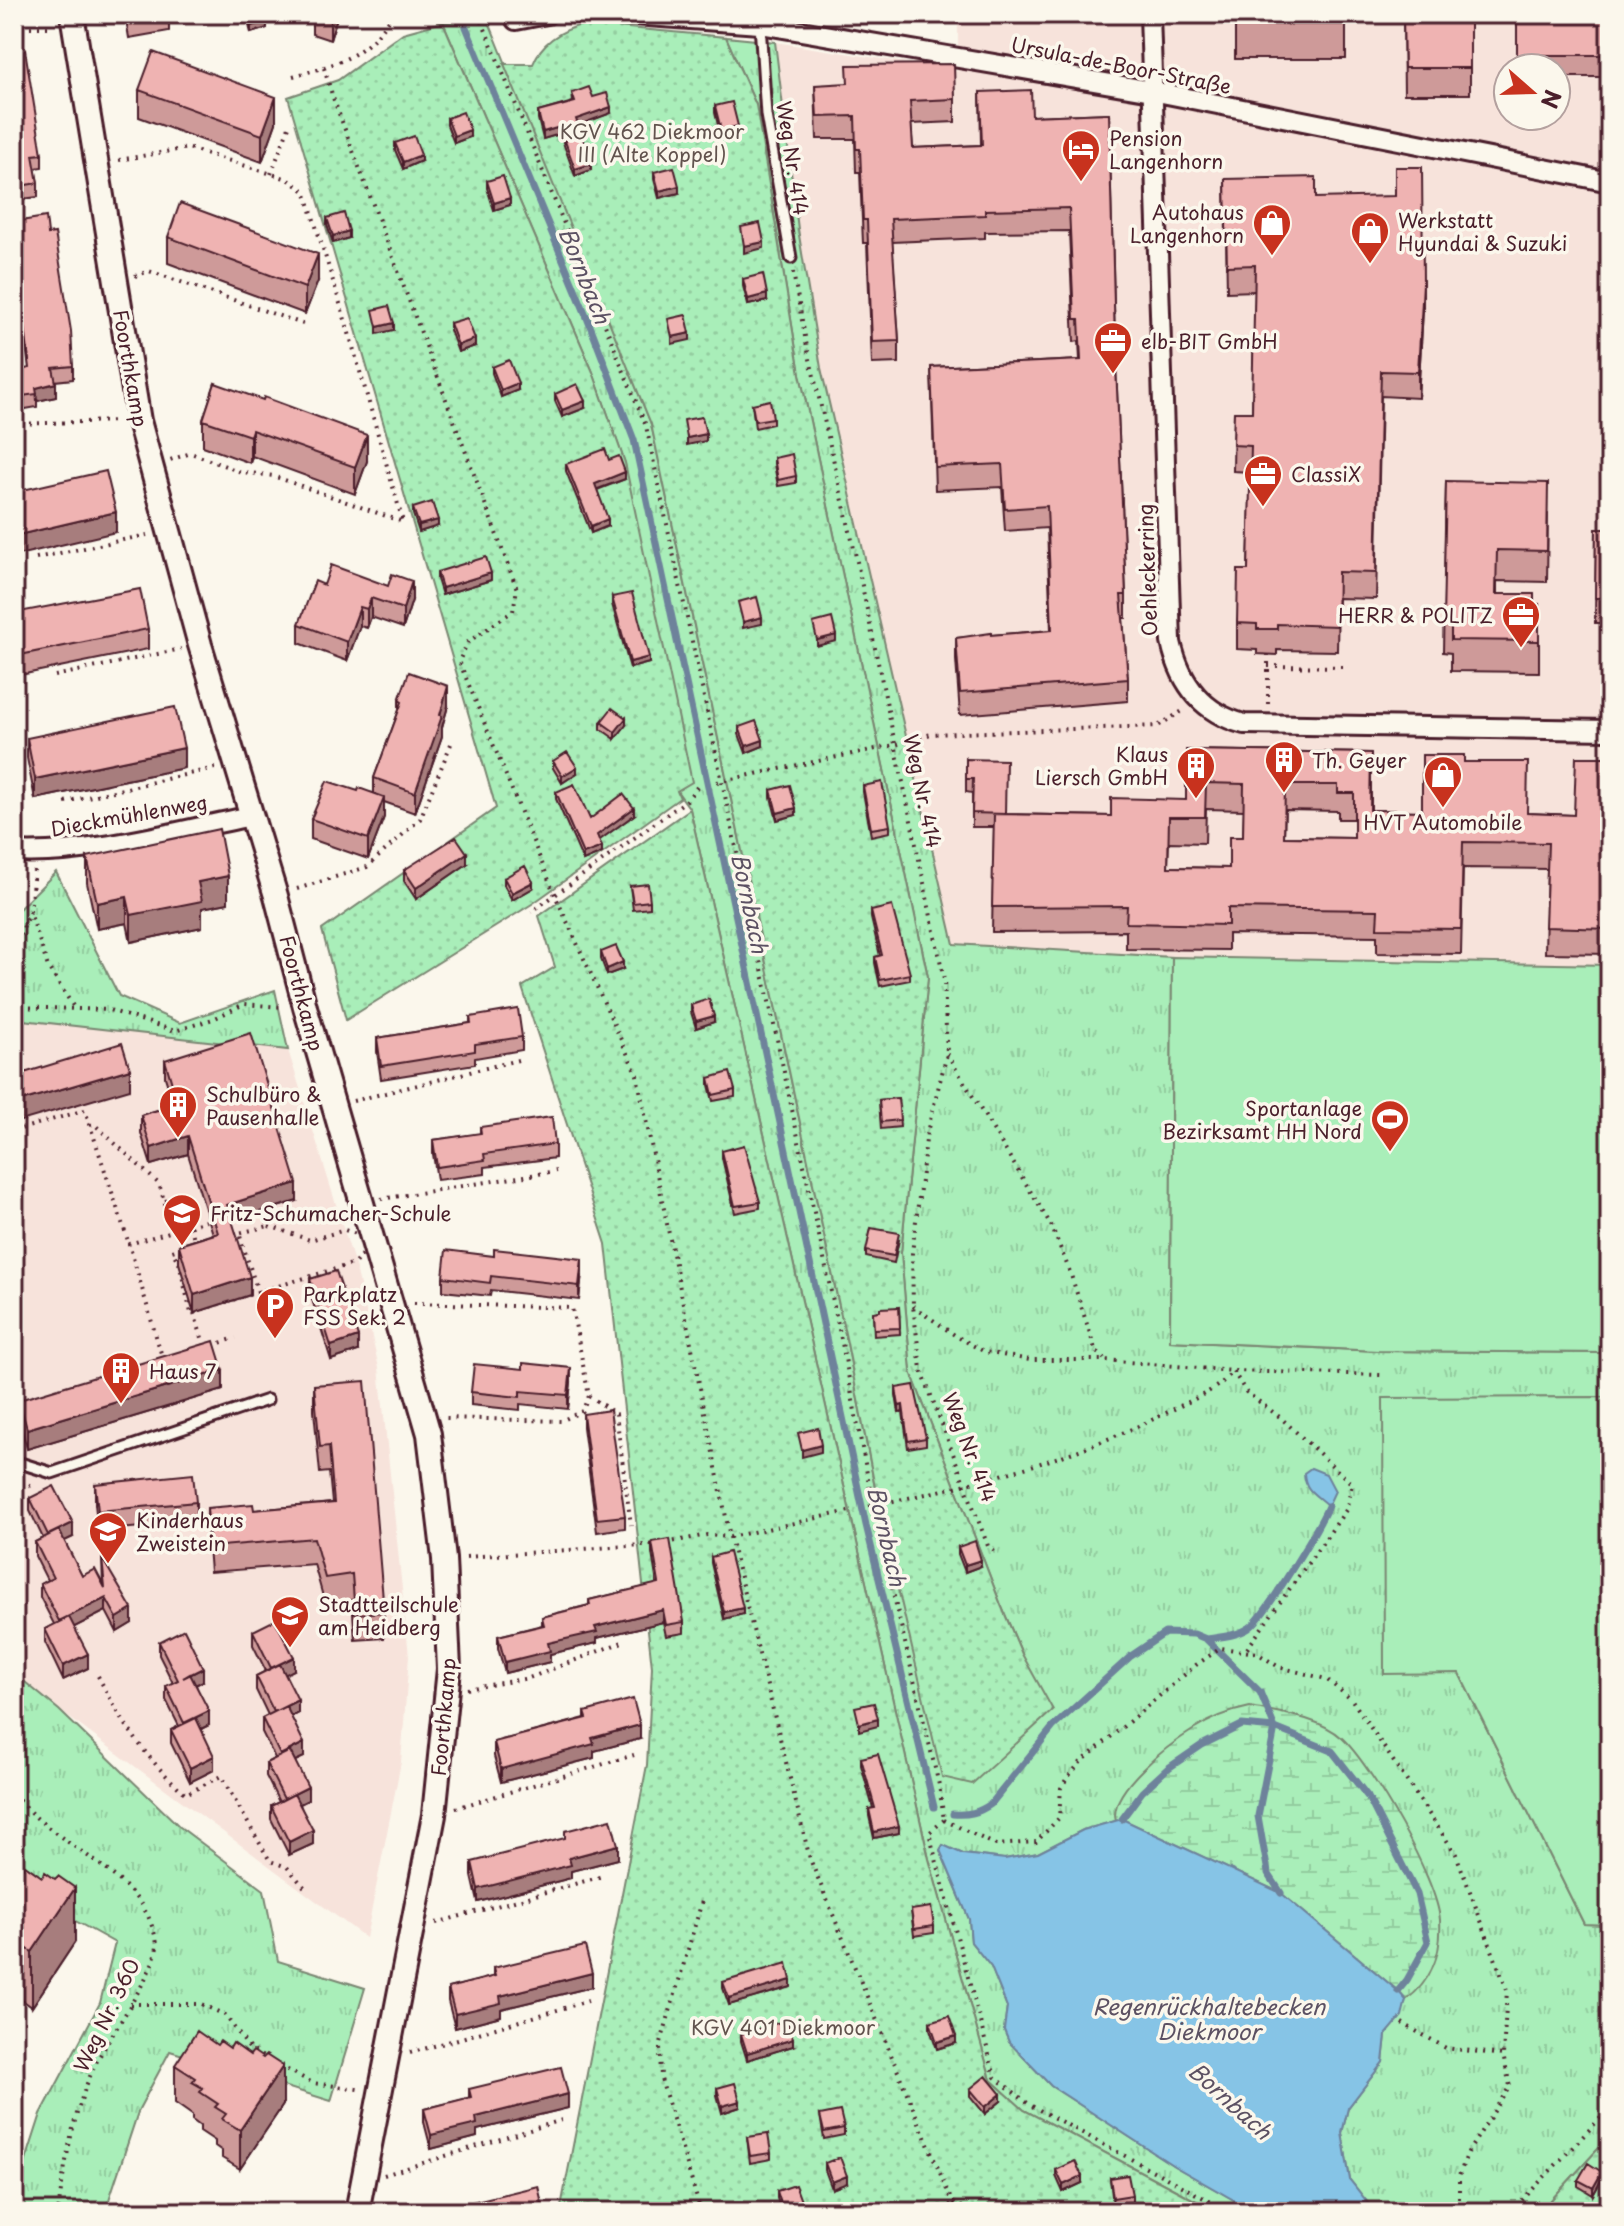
<svg xmlns="http://www.w3.org/2000/svg" width="1624" height="2226" viewBox="0 0 1624 2226" font-family="'Playpen Sans',sans-serif">
	<defs>
		<pattern id="grass-tufts" width="24" height="20" patternUnits="userSpaceOnUse" patternTransform="scale(2)"><rect width="24" height="20" fill="#a9eeb9"/><path d="M3 7l-1-3M5 7V3M7 7l1-3M15 17l-1-3M17 17v-4M19 17l1-3" fill="none" stroke="#93cc9f"/></pattern>
		<pattern id="wetland-marsh" width="20" height="14" patternUnits="userSpaceOnUse" patternTransform="scale(2)"><rect width="20" height="14" fill="#a9eeb9"/><path d="M1 5h8M5 5V1M11 12h8M15 12V8" fill="none" stroke="#93cc9f"/></pattern>
		<pattern id="garden-dots" width="8" height="8" patternUnits="userSpaceOnUse" patternTransform="scale(2)"><rect width="8" height="8" fill="#a9eeb9"/><path d="M2 2h.1M6 6h.1" fill="none" stroke="#93cc9f" stroke-width="1.8" stroke-linecap="round"/></pattern>
	</defs>
	<rect width="100%" height="100%" fill="#fbf7ec"/>
	<filter id="ink" filterUnits="userSpaceOnUse"><feTurbulence type="fractalNoise" baseFrequency=".0125" numOctaves="2"/><feDisplacementMap in="SourceGraphic" scale="16" xChannelSelector="R" yChannelSelector="G"/><feConvolveMatrix kernelMatrix="1 2 1 2 8 2 1 2 1" color-interpolation-filters="sRGB"/></filter>
	<g filter="url(#ink)">
		<path fill="#f7e3db" fill-rule="evenodd" d="M958 14H1610V965L1172 957 954 945 821 368 798 229 775 42 958 71ZM1508 68H1556V116H1508Z
			M14 1019 288 1050 357 1272 379 1368 409 1656 401 1762 366 1938 59 1710 14 1673Z"/>
		<path fill="url(#grass-tufts)" stroke="#7a8672" stroke-width="2" d="M474 21 489 22 651 424 847 1343 877 1498 1022 1654 1001 1605 911 1372 901 1253 928 977 800 374 756 105 726 37 775 42 798 229 821 368 954 944 1172 957 1170 1341 1378 1351 1610 1353V1397L1383 1399 1459 1673 1584 1924 1610 1925V2136L1540 2212H1375L1350 2180 1342 2133 1348 2108 1383 2062 1386 2035 1390 2028 1122 1819 1083 1830 1038 1853 1004 1859 963 1854 943 1845 940 1850 969 1919 971 1942 991 1967 1007 2007 1004 2030 1009 2042 1051 2086 1174 2166 1255 2212H1217L1024 2110 991 2080 929 1859 690 809 677 791 625 463 593 372 443 22Z
			M56 872 119 996 180 1023 275 990 288 1050 14 1019V914Z
			M14 1673 59 1710 180 1827 264 1890 278 1961 365 1988 331 2101 170 2051 139 2109 105 2212H14V2198L41 2114 100 2003 115 1943 14 1887Z"/>
		<path fill="url(#wetland-marsh)" stroke="#7a8672" stroke-width="2" d="M1250 1707C1280 1713 1319 1717 1342 1738 1372 1766 1437 1879 1440 1920 1442 1952 1432 1981 1406 2000L1398 1991 1281 1893 1122 1819 1116 1821C1107 1791 1170 1744 1193 1730 1210 1719 1230 1711 1250 1707Z"/>
		<path fill="url(#garden-dots)" stroke="#7a8672" stroke-width="2" d="M443 22 593 372 625 463 692 782 677 791 680 798 532 904 346 1020 322 930 496 808 288 97 338 80 403 33Z
			M585 24 726 37 756 105 800 374 928 977 901 1253 911 1372 1001 1605 1022 1654 1053 1710 972 1784 942 1777 877 1498 847 1343 651 424 504 64H533C542 41 561 30 585 24Z
			M690 809 929 1859 991 2080 1024 2110 1217 2212H567L561 2207 647 1765 652 1667 606 1244 522 987 555 967 539 916Z
			M1610 2136V2212H1540Z"/>
		<path fill="#a9eeb9" stroke="#7a8672" stroke-width="2" d="M1172 957 1610 965V1353L1378 1351 1170 1341Z
			M1610 1397V1925L1584 1924 1459 1673 1384 1674 1383 1398Z"/>
		<path fill="#86c4e6" stroke="#6e829b" stroke-width="2" d="M1311 1468 1326 1474 1335 1491 1328 1506C1316 1494 1305 1492 1304 1473Z
			M1122 1819 1281 1893 1398 1991 1406 2000 1402 2016 1386 2035 1383 2062 1348 2108 1342 2133 1350 2180 1375 2212H1255L1174 2166 1051 2086 1009 2042 1004 2030 1007 2007 991 1967 971 1942 969 1919 940 1850 943 1845 963 1854 1005 1859 1038 1853 1083 1830Z"/>
		<g fill="none" stroke-linecap="round" stroke-linejoin="round">
			<path stroke="#6e829b" stroke-width="7" d="M466 27 586 315 634 440 866 1525 934 1807
				M1206 1639C1220 1637 1237 1636 1249 1628 1264 1619 1320 1525 1328 1506
				M953 1814C969 1815 978 1813 991 1804L1053 1727 1131 1656 1165 1633 1194 1634 1206 1639 1260 1692 1275 1728 1258 1816 1268 1873 1281 1893
				M1122 1819 1142 1792 1167 1769 1202 1745 1242 1725 1275 1728 1332 1751 1368 1797 1417 1894 1428 1942 1407 1980 1398 1991"/>
			<g stroke="#4a1f2b" stroke-width="15">
				<path id="service" d="M760 24 766 115 791 258
					M14 1456 17 1462 52 1473 267 1400"/>
			</g>
			<g stroke="#4a1f2b" stroke-width="24">
				<path id="minor" d="M620 14 760 24 1152 91 1610 182
					M1150 14 1171 642C1180 683 1202 713 1244 724L1610 730
					M516 20 547 14
					M14 852C88 856 178 831 251 816"/>
			</g>
			<g stroke="#4a1f2b" stroke-width="28">
				<path id="tertiary" d="M72 14 139 421 200 645 276 896 305 1007 429 1434 444 1559 449 1669 434 1815 357 2212"/>
			</g>
			<path stroke="#4a1f2b" stroke-width="4" stroke-dasharray="2 6" stroke-linecap="butt" d="M479 14 646 426 843 1348 876 1521 939 1785 944 1820
				M14 27H52
				M324 68 332 95 517 589 513 611 468 642 459 661 555 895 531 912
				M293 76C341 63 365 57 393 14
				M119 160 188 148 288 179 305 191 347 326 403 522 273 476 241 472 191 453 170 460
				M271 174 290 124
				M793 272 806 342 856 557 944 979 947 1054 927 1132 912 1253 913 1306 921 1369 988 1546 999 1554
				M135 276 149 271 303 324
				M14 424 117 421
				M36 558 147 535
				M1268 666 1348 667
				M55 676 181 649
				M1268 704V655
				M717 782 895 745 931 734 1158 726 1184 710
				M697 787 687 800 555 895 637 1075 730 1537 810 1859 952 2202 971 2212
				M65 802 215 768
				M34 870 30 912 48 967 75 1009
				M297 889 367 867 420 819 451 744
				M14 950 30 912
				M14 1007 109 1010 175 1031 213 1019 244 1004 282 1007
				M947 1054 1051 1225 1070 1272 1095 1349 1104 1359
				M353 1101 518 1060
				M90 1125 94 1124 159 1184 170 1220 187 1215
				M14 1131 85 1110 129 1244
				M381 1199 556 1171
				M165 1201 182 1197 195 1242
				M269 1226 310 1240 345 1230 373 1240 355 1263 258 1292 239 1233Z
				M182 1248 172 1251 179 1263 191 1313 258 1292
				M414 1303 572 1308 589 1396 582 1411 561 1421 446 1418
				M913 1306 956 1336 985 1352 1030 1360H1105L1233 1371 1381 1375
				M194 1313 205 1347
				M213 1345 236 1338
				M163 1360 129 1244 206 1221
				M14 1391 20 1412
				M589 1396 616 1414 631 1525
				M14 1482 28 1487 34 1484
				M869 1506C975 1485 1081 1457 1178 1407 1198 1397 1219 1389 1233 1371L1246 1392 1281 1418 1352 1484 1346 1510 1246 1650
				M666 1543 707 1535 730 1537 854 1510
				M466 1557 657 1544
				M98 1676C122 1722 146 1760 186 1794L221 1776 270 1861 287 1867 307 1890
				M467 1689 529 1678 625 1641
				M14 1794C49 1841 122 1865 148 1916 151 1923 157 1938 157 1946 155 1972 112 2033 98 2059 74 2106 65 2161 58 2212
				M456 1808 634 1755
				M944 1820 996 1845 1036 1842 1059 1818 1061 1788 1067 1778 1080 1763 1196 1665 1221 1648 1257 1653 1279 1667 1326 1679 1352 1700 1456 1854 1507 1990 1503 2055 1510 2086 1468 2152 1459 2176V2212
				M944 1820 929 1833 995 2077 1030 2105 1230 2212
				M436 1923 603 1876
				M130 2004H201L225 2015 249 2048 268 2060
				M1402 2023 1446 2048 1503 2055
				M410 2053 588 2001
				M280 2066 313 2083 358 2089
				M384 2175 562 2120
				M701 2212 661 2079 660 2046 702 1901
				M946 2212 952 2202
				M1511 2212 1610 2108"/>
			<use href="#service" stroke="#fbf7ec" stroke-width="9"/>
			<use href="#minor" stroke="#fbf7ec" stroke-width="18"/>
			<use href="#tertiary" stroke="#fbf7ec" stroke-width="22"/>
		</g>
		<path fill="#ce9a99" stroke="#4a1f2b" stroke-width="2" fill-rule="evenodd" d="M125 14H169V31L129 38Z
			M246 14H268V16L266 17 267 28 251 33Z
			M312 14H338L330 40 312 34Z
			M1047 14H1101V19L1047 21Z
			M1235 14H1346V59H1235Z
			M1403 14H1470V94H1404Z
			M1517 14H1610V137H1602V77H1556V68H1517Z
			M14 51 42 154V167L35 168 38 183V197L14 200Z
			M815 85 955 99V122L911 124 913 148 981 145 980 92 1032 116 1109 113 1115 343 1126 595V618H1123L1128 679V701L960 715 956 660V638L1051 630 1047 528 1005 531 1002 487 935 490 931 367 1080 360 1079 341 1074 342 1069 231 985 232V238L892 242 899 341V363L872 364 867 243H863L860 172H856L855 139H817Z
			M139 90 276 123 262 162 139 117Z
			M572 93 593 97 611 113 578 125 591 170 575 176 560 134 543 139 538 119V112L573 102Z
			M715 106 738 133 721 137 715 113Z
			M447 118 470 137 454 143 447 125Z
			M395 143 421 161 403 169 395 150Z
			M654 172 679 193 659 198 654 179Z
			M1225 179 1316 198 1423 309 1418 398 1381 396 1376 599 1338 598 1337 651 1277 650V655L1257 654V650L1237 649V623L1248 570 1251 472 1233 471 1234 412H1252L1255 291 1227 292Z
			M487 181 510 205 494 210 487 188Z
			M327 218 349 238 333 243 327 225Z
			M14 222 48 234 73 366V379L55 381 56 397 37 401V407L14 411V371L29 369 14 251Z
			M168 237 318 281 305 314 168 263Z
			M743 279 767 301 748 305 743 286Z
			M450 323 475 346 458 352 450 330Z
			M492 367 518 390 501 397 492 373Z
			M215 383 367 461 355 494 252 456 250 463 203 446V420Z
			M555 394 585 408 562 417 555 401Z
			M752 404 773 418V424L755 428Z
			M774 458 796 476V483L778 486 774 464Z
			M609 460 625 479 597 490 608 526 591 533 566 471V464Z
			M1446 481 1548 514 1547 582 1497 581V594L1534 604H1539V672L1451 671V653L1443 652Z
			M413 508 438 526 419 532 413 514Z
			M1596 529H1610V623H1595Z
			M437 572 491 580 442 595 437 579Z
			M324 585 412 600 403 628 371 617 367 628 360 626 347 661 299 643V624Z
			M612 597 649 663 630 668 612 604Z
			M14 613 148 629V649L20 675 14 643Z
			M399 700 448 706 442 727V736L415 813 384 802V817L368 859 311 839V819L358 791 374 793V778L399 710Z
			M601 722 626 725 615 739 601 729Z
			M739 727 763 746 746 753 739 734Z
			M27 738 184 768 35 799 27 758Z
			M1186 750 1371 753V810L1422 811 1464 762 1527 813 1574 815 1610 757V954L1545 953 1547 869 1463 868 1461 954 1377 953V936L1228 934V950L1126 949V931L992 932 994 827H972V793L966 792V759L1005 814 1111 816 1186 800ZM1206 809 1244 810 1243 837 1229 868 1168 867 1169 842 1205 843ZM1285 810 1338 811V819H1354V838L1284 837Z
			M553 761 577 773 562 783 553 768Z
			M863 786 890 826V832L871 836 863 792Z
			M771 790 796 815 777 820 771 797Z
			M556 792 590 819 634 815 599 840 602 853 583 861 556 799Z
			M87 857 228 903 202 908V927L131 942 127 923 97 929 87 883Z
			M467 864 416 899 404 881V870Z
			M504 878 533 888 512 900 504 885Z
			M630 886 650 901V908L633 910Z
			M871 911 910 974V980L880 986 875 963V957L880 956 871 918Z
			M601 952 623 969 607 975 601 959Z
			M691 1005 714 1022 696 1028 691 1012Z
			M470 1017 522 1037V1050L475 1058V1064L381 1079 377 1052V1038L470 1023Z
			M165 1060 297 1201 232 1221 250 1295 194 1313 179 1263V1245L213 1234 188 1154 151 1165 141 1133V1115L174 1105 165 1077Z
			M709 1078 735 1090V1097L713 1101 709 1085Z
			M898 1098 900 1127 881 1129 879 1100Z
			M480 1127 555 1144V1158L485 1167V1174L437 1180 433 1154V1140L480 1134Z
			M722 1151 760 1202V1208L735 1213 722 1158Z
			M899 1240 894 1263 866 1257V1251Z
			M494 1256 582 1272 579 1300 491 1290 490 1296 443 1291V1277Z
			M310 1279 358 1351 331 1360 310 1293Z
			M899 1307 900 1334 874 1336 873 1312 880 1311Z
			M571 1382 568 1409 520 1404V1410L471 1405V1392Z
			M314 1385 384 1612V1638L355 1640 352 1600 325 1604 314 1564 210 1572 207 1534V1508L254 1510 332 1503 329 1472 320 1473 314 1411Z
			M896 1388 926 1438V1445L908 1448 903 1412 899 1413 896 1395Z
			M223 1390 27 1449 19 1420V1400Z
			M583 1414 625 1516V1528L597 1532 583 1427Z
			M95 1484 196 1502V1522L98 1531 95 1504Z
			M30 1498 73 1537 64 1541 82 1576 103 1585 102 1558 132 1623 117 1632 106 1611 74 1627 88 1668 63 1680 45 1642V1629L54 1624 40 1597V1584L47 1580 35 1556V1542L43 1538 30 1511Z
			M652 1542 684 1622V1633L666 1636 663 1622 597 1638V1643L550 1654V1662L505 1673 498 1648V1636L542 1625V1617L589 1605V1600L657 1584 652 1553Z
			M958 1547 981 1566 965 1572 958 1554Z
			M711 1557 743 1614 724 1619 711 1563Z
			M253 1631 294 1670 285 1674 298 1713 291 1717 304 1757 295 1761 308 1800 300 1804 313 1844 289 1855 271 1819V1806L279 1802 266 1776V1763L275 1758 262 1732V1718L268 1715 256 1690V1676L266 1671 253 1645Z
			M159 1642 203 1681 196 1685 209 1725 201 1729 214 1770 190 1782 171 1743V1730L179 1726 166 1700V1686L173 1683 159 1655Z
			M585 1712 640 1739 594 1751V1758L501 1782 494 1756V1742L585 1718Z
			M861 1758 899 1833 874 1838 869 1816V1809L873 1808 861 1765Z
			M618 1859 571 1871V1878L478 1902 472 1876V1862Z
			M14 1864 75 1942 32 2007 15 1995Z
			M911 1910 934 1926V1933L914 1936Z
			M493 1968 592 1987 501 2009V2016L455 2028 448 2001V1988L493 1977Z
			M723 1982 791 1987 729 2005 723 1988Z
			M930 2022 956 2043 937 2049 930 2029Z
			M741 2034 793 2046 747 2060 741 2041Z
			M217 2045 283 2105 240 2169 222 2158V2151L215 2146V2141L200 2131V2126L192 2120V2115L175 2103V2065Z
			M717 2088 740 2107 722 2113 717 2095Z
			M469 2089 568 2108 477 2130V2137L431 2149 424 2122V2109L469 2098Z
			M970 2089 1001 2101 985 2114 970 2096Z
			M820 2115 844 2128V2135L824 2139Z
			M747 2137 771 2153V2159L750 2163Z
			M825 2163 847 2183 832 2189 825 2170Z
			M1056 2170 1082 2183 1063 2192 1056 2176Z
			M1110 2178 1132 2195V2202L1113 2205Z
			M1602 2179 1593 2195 1578 2186V2180Z
			M777 2191 801 2208 788 2212H781L777 2198Z"/>
		<path fill="#a77d7d" stroke="#4a1f2b" stroke-width="2" d="M332 14H338L330 40V20Z
			M267 21V28L251 33V26Z
			M276 97V123L262 162V135Z
			M611 107V113L576 126V119Z
			M738 126V133L721 137V130Z
			M560 127V134L543 139V132Z
			M470 130V137L454 143V136Z
			M421 155V161L403 169V162Z
			M591 164V170L575 176V169Z
			M679 186V193L659 198V191Z
			M510 198V205L494 210V203Z
			M349 231V238L333 243V236Z
			M764 242V248L744 253V246Z
			M318 254V281L305 314V288Z
			M1423 283V309L1418 398V372Z
			M767 294V301L748 305V299Z
			M394 323V330L377 334V327Z
			M690 333V340L672 344V337Z
			M475 339V346L458 352V345Z
			M56 383V397L37 401 36 388Z
			M518 383V390L501 397V390Z
			M585 401V408L562 417V410Z
			M252 430V456L250 463V436Z
			M706 434V441L687 445V438Z
			M367 435V461L355 494V467Z
			M625 472V479L595 490V484Z
			M116 512V532L14 556V536Z
			M608 519V526L591 533V526Z
			M438 520V526L419 532V525Z
			M491 573V580L442 595V588Z
			M412 581V600L403 628V609Z
			M371 598V617L367 628V609Z
			M360 607V626L347 661V642Z
			M762 617V624L743 628V622Z
			M836 635V641L817 646V640Z
			M649 657V663L630 668V662Z
			M448 686V706L442 727V736L415 813V793L440 715Z
			M626 718V725L615 739V732Z
			M763 740V746L746 753V746Z
			M184 748V768L35 799V779Z
			M577 767V773L562 783V776Z
			M384 797V817L368 859V839Z
			M634 808V815L597 842V835Z
			M796 808V815L777 820V813Z
			M602 847V853L583 861V854Z
			M467 853V864L416 899V888Z
			M228 876V903L202 908V927L131 942V915L198 882Z
			M533 882V888L512 900V893Z
			M127 897V923L97 929V903Z
			M623 962V969L607 975V969Z
			M714 1016V1022L696 1028V1021Z
			M130 1069V1089L14 1123V1103Z
			M188 1136V1154L151 1165V1148Z
			M297 1183V1201L227 1222V1205Z
			M582 1259V1272L579 1300V1286Z
			M250 1277V1295L194 1313V1295Z
			M358 1337V1351L331 1360V1346Z
			M571 1368V1382L568 1409V1395Z
			M223 1370V1390L27 1449V1429Z
			M903 1405V1412L899 1413V1406Z
			M821 1445V1452L802 1457V1450Z
			M73 1523V1537L48 1549V1535Z
			M981 1560V1566L965 1572V1565Z
			M106 1598V1611L59 1635V1621Z
			M743 1608V1614L724 1619V1612Z
			M132 1609V1623L117 1632V1618Z
			M663 1610V1622L597 1638V1643L550 1654V1662L505 1673V1662L548 1643 595 1627Z
			M88 1654V1668L63 1680V1666Z
			M294 1657V1670L271 1682V1668Z
			M203 1668V1681L183 1691V1678Z
			M298 1700V1713L274 1725V1712Z
			M209 1711V1725L184 1737V1723Z
			M878 1719V1726L859 1731V1724Z
			M640 1725V1739L594 1751V1758L501 1782V1769L592 1738Z
			M304 1743V1757L280 1768V1755Z
			M214 1756V1770L190 1782V1768Z
			M308 1787V1800L284 1812V1799Z
			M899 1826V1833L874 1838V1832Z
			M313 1830V1844L289 1855V1842Z
			M618 1845V1859L571 1871V1878L478 1902V1889L569 1858Z
			M75 1888V1942L32 2007V1952Z
			M592 1973V1987L501 2009V2016L455 2028V2014L500 1996Z
			M791 1980V1987L729 2005V1998Z
			M956 2036V2043L937 2049V2042Z
			M793 2039V2046L747 2060V2053Z
			M283 2066V2105L240 2169V2130Z
			M568 2094V2108L477 2130V2137L431 2149V2135L476 2117Z
			M1001 2094V2101L985 2114V2107Z
			M740 2101V2107L722 2113V2106Z
			M1602 2172V2179L1593 2195V2188Z
			M847 2176V2183L832 2189V2182Z
			M1082 2176V2183L1063 2192V2185Z
			M801 2201V2208L788 2212H782V2207Z"/>
		<path fill="#efb3b2" stroke="#4a1f2b" stroke-width="2" fill-rule="evenodd" d="M248 14H265L267 21 251 26Z
			M313 14H332L330 20Z
			M1235 14H1346V21L1235 20Z
			M1403 14H1470V68H1404Z
			M1517 14H1610V115H1602V55H1517Z
			M25 50 42 154 33 155 38 183 14 187V51Z
			M153 52 276 97 262 135 139 90Z
			M954 64 955 99 910 101 913 148 982 145 980 92 1031 90 1032 116 1109 113 1115 343 1126 595H1121L1128 679 960 693 956 638 991 633V635L1052 630 1047 506 1005 509 1002 464 935 467 931 367 1081 360 1079 319H1074L1069 208 985 210V215L891 219 899 341 872 342 867 220H863L860 149H856L855 116 817 117 815 85 848 83 847 65Z
			M589 87 593 97 607 93 611 107 576 119 591 164 575 169 560 127 543 132 538 112 575 102 572 93Z
			M732 102 738 126 721 130 715 106Z
			M463 112 470 130 454 136 447 118Z
			M414 136 421 155 403 162 395 143Z
			M674 167 679 186 659 191 654 172Z
			M1395 167H1422L1423 283 1418 372 1381 371 1376 573 1338 572 1337 626 1277 624V629H1257V624L1237 623 1238 570H1248L1251 446 1233 445 1234 412H1252L1255 265 1227 266 1225 179 1316 177V198L1395 196Z
			M503 176 510 198 494 203 487 181Z
			M180 203 318 254 305 288 168 237Z
			M344 213 349 231 333 236 327 218Z
			M46 217 48 234 55 233 71 331 73 366 53 368 56 383 36 388 37 394 14 397V371L30 368 14 237V222Z
			M760 223 764 242 744 246 741 227Z
			M763 274 767 294 748 299 743 279Z
			M389 306 394 323 377 327 373 310Z
			M686 315 690 333 672 337 668 319Z
			M467 318 475 339 458 345 450 323Z
			M509 360 518 383 501 390 492 367Z
			M215 383 263 400 264 397 367 435 355 467 252 430 250 436 203 420Z
			M577 384 585 401 562 410 555 394Z
			M770 400 773 418 755 421 752 404Z
			M702 417 706 434 687 438 684 420Z
			M605 449 609 460 619 456 625 472 595 484 608 519 591 526 566 464Z
			M792 454 796 476 778 480 774 458Z
			M106 471 116 512 14 536V492Z
			M1446 481 1548 483 1547 551 1497 550 1496 594H1534V604H1539V641L1451 640V622H1443Z
			M432 502 438 520 419 525 413 508Z
			M1596 529H1610V598H1595Z
			M486 557 491 573 442 588 437 572Z
			M331 565 388 586 392 574 412 581 403 609 371 598 367 609 360 607 347 642 299 624 315 581 324 585Z
			M140 589 148 629 20 655 14 623V613Z
			M632 593 649 657 630 662 612 597Z
			M757 597 762 617 743 622 738 602Z
			M832 618 836 635 817 640 813 623Z
			M409 672 448 686 440 715 442 716 415 793 374 778 402 702 399 700Z
			M175 707 184 748 35 779 27 738Z
			M612 708 626 718 615 732 601 722Z
			M756 721 763 740 746 746 739 727Z
			M1186 750 1371 753 1370 810 1422 811V755H1464V762H1528L1527 813 1574 815 1576 757H1610V929L1545 927 1548 843 1463 842 1461 929 1377 928 1378 910 1228 908V925L1126 923 1127 906 992 907 994 814 1111 816V798L1186 800ZM1206 783 1244 784 1243 837H1229V868L1168 867 1169 817H1205ZM1285 785H1338V793H1354V838L1284 837Z
			M567 752 577 767 562 776 553 761Z
			M966 759 1006 760 1005 814 972 813 973 779H966Z
			M327 781 358 791 359 788 384 797 368 839 311 819Z
			M882 782 890 826 871 829 863 786Z
			M574 784 590 819 623 794 634 808 597 835 602 847 583 854 556 792Z
			M790 785 796 808 777 813 771 790Z
			M219 829 228 876 198 882 202 901 131 915 127 897 97 903 87 857Z
			M456 837 467 853 416 888 404 870Z
			M525 866 533 882 512 893 504 878Z
			M648 884 650 901 633 903 630 886Z
			M892 906 910 974 880 980 875 957 882 955 871 911Z
			M616 946 623 962 607 969 601 952Z
			M709 999 714 1016 696 1021 691 1005Z
			M518 1009 522 1037 475 1044V1051L381 1066 377 1038 471 1023 470 1017Z
			M251 1033 297 1183 227 1205 250 1277 194 1295 179 1245 218 1233 188 1136 151 1148 141 1115 178 1104 165 1060Z
			M122 1043 130 1069 14 1103V1076Z
			M730 1072 735 1090 713 1095 709 1078Z
			M898 1098 900 1120 881 1122 879 1100Z
			M552 1117 555 1144 484 1154 485 1160 437 1167 433 1140 481 1133 480 1127Z
			M744 1145 760 1202 735 1206 722 1151Z
			M871 1228 899 1233 894 1256 866 1251Z
			M494 1249 582 1259 579 1286 491 1276 490 1283 443 1277 446 1250 494 1256Z
			M336 1271 358 1337 331 1346 310 1279Z
			M899 1307 900 1328 874 1329 873 1312 880 1311V1308Z
			M214 1341 223 1370 27 1429 19 1400Z
			M523 1363 571 1368 568 1395 520 1391V1397L471 1392 474 1364 523 1369Z
			M365 1381 384 1612 355 1614 352 1574 325 1578 314 1538 210 1547 207 1508 253 1504 254 1510 334 1503 329 1446 320 1447 314 1385Z
			M914 1385 926 1438 908 1441 903 1405 899 1406 896 1388Z
			M610 1410 625 1516 597 1519 583 1414Z
			M818 1428 821 1445 802 1450 798 1433Z
			M193 1474 196 1502 98 1511 95 1484Z
			M54 1486 73 1523 48 1535 30 1498Z
			M59 1530 82 1576 95 1569 105 1588 102 1558 132 1609 117 1618 106 1598 59 1621 40 1584 53 1578 35 1542Z
			M670 1539 684 1622 666 1625 663 1610 595 1627 597 1632 548 1643 550 1651 505 1662 498 1636 544 1625 542 1617 590 1605 589 1600 659 1583 652 1542Z
			M975 1541 981 1560 965 1565 958 1547Z
			M729 1552 743 1608 724 1612 711 1557Z
			M69 1617 88 1654 63 1666 45 1629Z
			M275 1620 294 1657 271 1668 253 1631Z
			M184 1629 203 1668 183 1678 190 1674 209 1711 184 1723 166 1686 178 1680 159 1642Z
			M280 1664 298 1700 274 1712 256 1676Z
			M633 1699 640 1725 592 1738 594 1744 501 1769 494 1742 587 1718 585 1712Z
			M874 1703 878 1719 859 1724 855 1707Z
			M286 1706 304 1743 280 1755 262 1718Z
			M196 1718 214 1756 190 1768 171 1730Z
			M290 1751 308 1787 284 1799 266 1763Z
			M878 1754 899 1826 874 1832 869 1809 875 1808 861 1758Z
			M294 1794 313 1830 289 1842 271 1806Z
			M611 1819 618 1845 569 1858 571 1865 478 1889 472 1862 565 1838V1831Z
			M14 1864 22 1869 25 1865 42 1877 45 1872 55 1879 58 1876 75 1888 32 1952 15 1940 17 1936 14 1934Z
			M931 1907 934 1926 914 1929 911 1910Z
			M585 1946 592 1973 500 1996 501 2003 455 2014 448 1988 495 1976 493 1968Z
			M787 1963 791 1980 729 1998 723 1982Z
			M949 2016 956 2036 937 2042 930 2022Z
			M787 2020 793 2039 747 2053 741 2034Z
			M197 2031 217 2045 220 2041 230 2048 233 2043 250 2055 253 2051 263 2058 266 2055 283 2066 240 2130 222 2119 226 2114 215 2107 218 2104 200 2092 203 2088 192 2082 195 2078 175 2065Z
			M561 2067 568 2094 476 2117 477 2124 431 2135 424 2109 471 2097 469 2089Z
			M986 2076 1001 2094 985 2107 970 2089Z
			M735 2083 740 2101 722 2106 717 2088Z
			M840 2111 844 2128 824 2132 820 2115Z
			M768 2134 771 2153 750 2156 747 2137Z
			M840 2157 847 2176 832 2182 825 2163Z
			M1075 2161 1082 2176 1063 2185 1056 2170Z
			M1588 2163 1602 2172 1593 2188 1578 2180Z
			M1128 2175 1132 2195 1113 2198 1110 2178Z
			M795 2185 801 2201 782 2207 777 2191Z
			M538 2186 544 2212H447V2208Z
			M869 2206 871 2212H852L851 2211Z
			M1140 2206 1158 2207V2212H1140Z"/>
	</g>
	<defs>
		<g id="hotel-pin" transform="scale(2)"><path d="M0 17L-7.5 6A9.5 9.5 0 1 1 7.5 6Z" fill="#c8321e" stroke="#fbf7ec"/><path d="M-6-4.5h1.5V1H6V5H4.5V3h-9V5H-6ZM-4 0a1.8 1.8 0 1 1 3.6 0ZM.5 0V-2.5h3Q6-2.5 6 0Z" fill="#fff"/></g>
		<g id="shop-pin" transform="scale(2)"><path d="M0 17L-7.5 6A9.5 9.5 0 1 1 7.5 6Z" fill="#c8321e" stroke="#fbf7ec"/><path d="M-5-2.5h2.3a2.7 3.5 0 0 1 5.4 0H5L5.5 6h-11ZM-1.5-2.5h3a1.5 2.3 0 0 0-3 0Z" fill="#fff"/></g>
		<g id="office-pin" transform="scale(2)"><path d="M0 17L-7.5 6A9.5 9.5 0 1 1 7.5 6Z" fill="#c8321e" stroke="#fbf7ec"/><path d="M-6-3h4V-5.5h4V-3h4V5H-6ZM-1-4.5V-3h2v-1.5ZM-6 0V1H6V0Z" fill="#fff"/></g>
		<g id="building-pin" transform="scale(2)"><path d="M0 17L-7.5 6A9.5 9.5 0 1 1 7.5 6Z" fill="#c8321e" stroke="#fbf7ec"/><path d="M-4-6H4V6H1V3H-1V6H-4ZM-2.5-4.3h1.7v1.8h-1.7ZM.8-4.3h1.7v1.8H.8ZM-2.5-1h1.7V.8h-1.7ZM.8-1h1.7V.8H.8Z" fill="#fff"/></g>
		<g id="stadium-pin" transform="scale(2)"><path d="M0 17L-7.5 6A9.5 9.5 0 1 1 7.5 6Z" fill="#c8321e" stroke="#fbf7ec"/><path d="M0-5a6.5 5 0 1 0 0 10a6.5 5 0 1 0 0-10ZM-3.5-1.8h7v3.6h-7Z" fill="#fff"/></g>
		<g id="school-pin" transform="scale(2)"><path d="M0 17L-7.5 6A9.5 9.5 0 1 1 7.5 6Z" fill="#c8321e" stroke="#fbf7ec"/><path d="M0-5L7-2L0 1L-7-2ZM-4 1L0 2.5L4 1V4Q0 6-4 4Z" fill="#fff"/></g>
		<g id="parking-pin" transform="scale(2)"><path d="M0 17L-7.5 6A9.5 9.5 0 1 1 7.5 6Z" fill="#c8321e" stroke="#fbf7ec"/><path d="M-3.5-5.5H1a3.5 3.5 0 0 1 0 7H-1V5.5H-3.5ZM-1-3.4V-.6H.8a1.4 1.4 0 0 0 0-2.8Z" fill="#fff"/></g>
	</defs>
	<g fill-rule="evenodd">
		<use href="#hotel-pin" x="1081" y="149"/>
		<use href="#shop-pin" x="1272" y="223"/>
		<use href="#shop-pin" x="1370" y="231"/>
		<use href="#office-pin" x="1113" y="341"/>
		<use href="#office-pin" x="1263" y="474"/>
		<use href="#office-pin" x="1521" y="615"/>
		<use href="#building-pin" x="1284" y="760"/>
		<use href="#building-pin" x="1196" y="766"/>
		<use href="#shop-pin" x="1443" y="775"/>
		<use href="#building-pin" x="178" y="1105"/>
		<use href="#stadium-pin" x="1390" y="1119"/>
		<use href="#school-pin" x="182" y="1213"/>
		<use href="#parking-pin" x="275" y="1306"/>
		<use href="#building-pin" x="121" y="1371"/>
		<use href="#school-pin" x="108" y="1531"/>
		<use href="#school-pin" x="290" y="1615"/>
	</g>
	<g text-anchor="middle" dominant-baseline="central" stroke-width="7" stroke-linejoin="round" paint-order="stroke">
		<g font-size="20" fill="#4a1f2b" stroke="#fbf7ec">
			<text transform="translate(1121 65) rotate(11)">Ursula-de-Boor-Straße</text>
			<text transform="translate(793 158) rotate(81)">Weg Nr. 414</text>
			<text transform="translate(131 368) rotate(80)">Foorthkamp</text>
			<text transform="translate(1147 570) rotate(-92)">Oehleckerring</text>
			<text transform="translate(923 791) rotate(78)">Weg Nr. 414</text>
			<text transform="translate(129 815) rotate(-10)">Dieckmühlenweg</text>
			<text transform="translate(302 993) rotate(75)">Foorthkamp</text>
			<text transform="translate(970 1447) rotate(69)">Weg Nr. 414</text>
			<text transform="translate(443 1717) rotate(-85)">Foorthkamp</text>
			<text transform="translate(106 2015) rotate(-64)">Weg Nr. 360</text>
		</g>
		<g font-size="20" fill="#62534e" stroke="#fbf7ec">
			<text x="652" y="131">KGV 462 Diekmoor<tspan x="652" dy="23">III (Alte Koppel)</tspan></text>
			<text x="783" y="2027">KGV 401 Diekmoor</text>
		</g>
		<g font-size="20" fill="#4a1f2b" stroke="#fbf7ec" text-anchor="start">
			<text x="1109" y="138">Pension<tspan x="1109" dy="23">Langenhorn</tspan></text>
			<text x="1244" y="212" text-anchor="end">Autohaus<tspan x="1244" dy="23">Langenhorn</tspan></text>
			<text x="1398" y="220">Werkstatt<tspan x="1398" dy="23">Hyundai &amp; Suzuki</tspan></text>
			<text x="1141" y="341">elb-BIT GmbH</text>
			<text x="1291" y="474">ClassiX</text>
			<text x="1493" y="615" text-anchor="end">HERR &amp; POLITZ</text>
			<text x="1168" y="754" text-anchor="end">Klaus<tspan x="1168" dy="23">Liersch GmbH</tspan></text>
			<text x="1312" y="760">Th. Geyer</text>
			<text x="1443" y="822" text-anchor="middle">HVT Automobile</text>
			<text x="206" y="1094">Schulbüro &amp;<tspan x="206" dy="23">Pausenhalle</tspan></text>
			<text x="1362" y="1108" text-anchor="end">Sportanlage<tspan x="1362" dy="23">Bezirksamt HH Nord</tspan></text>
			<text x="210" y="1213">Fritz-Schumacher-Schule</text>
			<text x="303" y="1294">Parkplatz<tspan x="303" dy="23">FSS Sek. 2</tspan></text>
			<text x="149" y="1371">Haus 7</text>
			<text x="136" y="1520">Kinderhaus<tspan x="136" dy="23">Zweistein</tspan></text>
			<text x="318" y="1604">Stadtteilschule<tspan x="318" dy="23">am Heidberg</tspan></text>
		</g>
		<g font-size="22" font-style="italic" fill="#5c5163" stroke="#fbf7ec">
			<text transform="translate(586 275) rotate(68)">Bornbach</text>
			<text transform="translate(751 903) rotate(78)">Bornbach</text>
			<text transform="translate(888 1536) rotate(77)">Bornbach</text>
			<text x="1209" y="2005">Regenrückhaltebecken<tspan x="1209" dy="25">Diekmoor</tspan></text>
			<text transform="translate(1231 2100) rotate(42)">Bornbach</text>
		</g>
	</g>
	<rect width="1624" height="2226" fill="none" stroke="#fbf7ec" stroke-width="48"/>
	<rect x="24" y="24" width="1576" height="2178" fill="none" stroke="#4a1f2b" stroke-width="3" filter="url(#ink)"/>
	<g transform="translate(1532 92) rotate(110)"><circle r="38" fill="#fbf7ec" stroke="#b4a19f" stroke-width="2"/>
	<path d="M0-6L14 30L0 20L-14 30Z" fill="#c8321e"/>
	<text y="-12" font-size="22" font-weight="bold" text-anchor="middle" fill="#4a1f2b">N</text>
	</g>
</svg>
